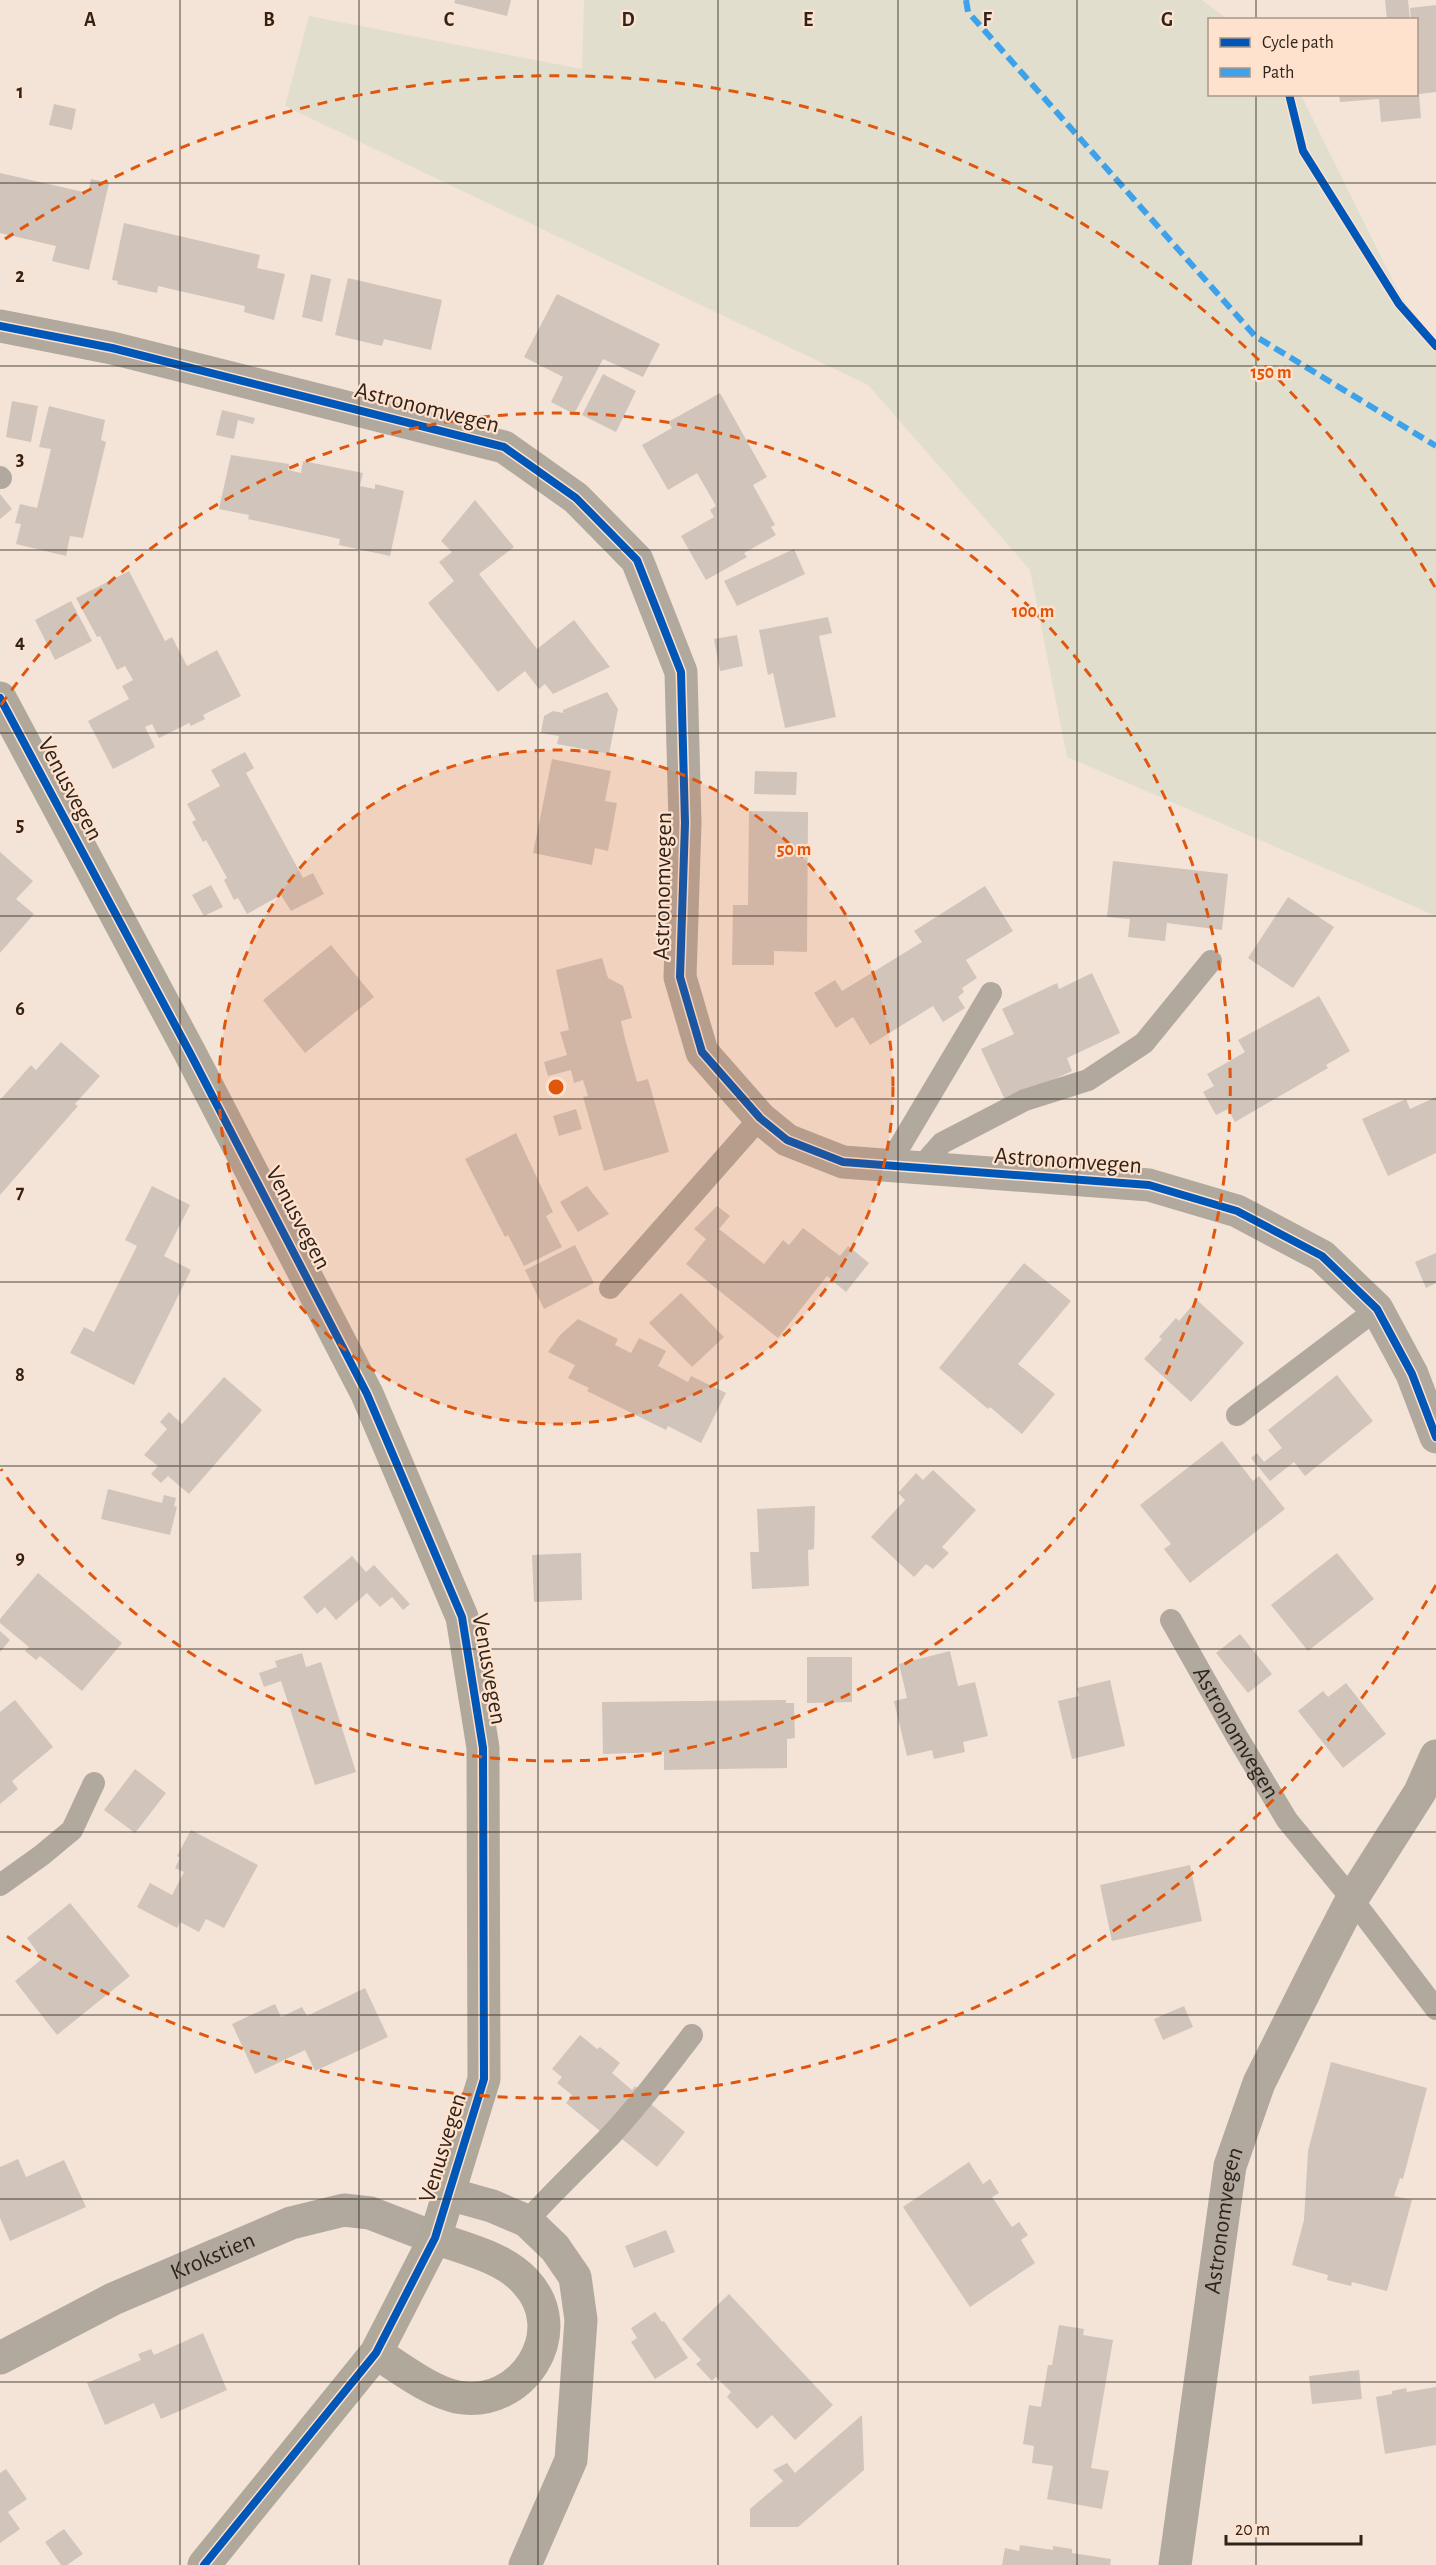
<svg xmlns="http://www.w3.org/2000/svg" width="1436" height="2565" viewBox="0 0 1436 2565" font-family="'Alegreya Sans',sans-serif">
	<rect width="100%" height="100%" fill="#f4e4d8"/>
	<path fill="#e2decd" d="M584 0H1202L1227 19 1210 20V94L1301 95 1398 291 1436 345V916L1067 757 1030 570 868 385 285 106 309 16 582 69Z"/>
	<path fill="#d0c4bb" d="M455 0H511L507 16 454 3Z
		M1385 0H1408L1410 20H1387Z
		M1436 5V92L1419 94 1421 118 1381 122 1379 99 1340 102 1339 94H1416V20H1411L1410 8Z
		M54 104 76 109 72 130 49 125Z
		M0 173 88 193 91 179 109 183 89 270 52 261 56 246 0 233Z
		M124 223 260 255 257 268 285 274 274 320 244 312 245 306 158 286 157 293 117 284 118 281 112 280Z
		M311 274 331 279 322 322 302 317Z
		M348 278 442 300 431 350 384 339 382 346 335 335Z
		M557 294 660 344 643 377 603 359 574 414 551 402 563 377 524 357Z
		M603 374 636 391 616 432 582 415Z
		M720 393 767 477 753 485 775 525 771 527 776 535 744 553 747 557 706 580 681 536 714 517 710 510 716 506 697 473 668 490 642 445 672 428 668 422Z
		M12 401 38 406 31 442 6 437Z
		M49 406 105 420 101 440 106 442 83 538 70 536 66 556 16 544 21 524 15 523 20 504 37 508 44 479 51 449 39 447Z
		M222 410 255 418 253 424 238 420 234 439 216 435Z
		M231 455 289 464 288 470 301 473 303 461 363 473 360 486 375 489V484L404 491 390 556 339 545 340 539 248 519 249 515 219 509Z
		M0 494 12 509 0 519Z
		M475 500 514 547 479 574 537 649 574 620 610 667 553 694 545 684 539 689 525 671 498 692 428 603 454 581 439 562 452 552 441 541Z
		M794 549 805 574 737 606 724 581Z
		M129 571 165 641 172 637 187 666 217 650 241 696 203 715 205 719 191 726 189 723 159 738 152 724 145 727 155 747 113 769 88 721 129 699 122 686 133 680 125 666 117 670 100 636 97 637 76 598Z
		M71 601 92 641 55 660 35 620Z
		M828 617 832 633 819 636 836 717 785 728 773 673 768 675 759 630Z
		M737 635 743 666 720 671 714 639Z
		M607 692 618 709 609 754 557 744 559 736 541 733 544 716 553 711 563 713V710Z
		M245 752 254 768 246 773 303 878 313 873 324 894 291 911 281 895 247 914 238 898 234 900 224 880 227 878 206 840 203 842 192 822 196 820 187 804 220 786 211 770Z
		M552 759 611 771 605 801 617 803 608 851 595 848 592 865 533 853Z
		M755 771 797 772 796 795 754 794Z
		M749 811 808 812 807 952 774 951V965H732L733 905H748Z
		M0 852 33 881 16 899 34 914 0 953Z
		M1113 861 1228 874 1222 930 1167 923 1165 941 1128 937 1130 919 1107 917Z
		M211 885 223 907 204 916 192 895Z
		M985 886 1013 931 966 960 977 978 962 988 964 992 958 997 965 1008 943 1022 933 1006 870 1045 853 1017 836 1028 814 993 835 980 842 991 883 966 922 942 914 931Z
		M1288 897 1334 927 1293 988 1248 958Z
		M331 945 374 997 305 1053 263 1000Z
		M602 958 608 978 623 986 632 1018 621 1021 625 1039 637 1082 648 1079 669 1152 604 1171 583 1097 588 1096 583 1080 574 1083 571 1070 548 1076 544 1062 567 1055 560 1032 569 1030 556 970Z
		M1092 973 1120 1033 1067 1058 1072 1071 1006 1102 981 1049 1014 1034 1002 1009 1057 983 1059 989Z
		M1319 996 1350 1051 1326 1065 1328 1068 1235 1122 1228 1109 1216 1115 1203 1092 1214 1086 1207 1074 1245 1052 1238 1040Z
		M61 1042 100 1076 75 1104 78 1106 0 1195V1100L31 1065 36 1070Z
		M1436 1097V1153L1388 1176 1362 1119 1406 1099 1410 1109Z
		M576 1109 582 1129 559 1136 553 1116Z
		M516 1133 553 1212 546 1216 562 1247 524 1266 508 1235 505 1237 465 1159Z
		M152 1186 190 1205 164 1256 191 1270 134 1385 70 1353 84 1327 94 1332 137 1246 125 1240Z
		M587 1186 609 1214 578 1232 560 1202Z
		M717 1206 730 1216 719 1229 764 1264 783 1240 789 1245 803 1228 840 1256 848 1246 869 1263 846 1292 827 1276 778 1338 686 1264 706 1239 694 1229Z
		M575 1245 594 1283 544 1309 525 1270Z
		M1436 1253V1283L1426 1288 1415 1262Z
		M1024 1263 1071 1301 1018 1364 1055 1394 1022 1434 990 1407 988 1409 939 1368Z
		M681 1293 724 1337 692 1367 649 1323Z
		M1197 1300 1244 1343 1191 1402 1144 1359 1162 1339 1159 1337 1176 1318 1179 1321Z
		M578 1319 618 1339 615 1345 631 1353 639 1338 666 1351 658 1366 688 1382 691 1376 726 1393 701 1443 668 1426 666 1430 587 1391 589 1388 568 1378 575 1365 548 1352 560 1335Z
		M1337 1375 1373 1421 1305 1476 1294 1462 1270 1481 1251 1458 1257 1453 1264 1462 1282 1448 1268 1430Z
		M224 1377 262 1410 189 1494 168 1476 161 1483 151 1474 158 1466 144 1455 167 1429 160 1422 169 1412 182 1424Z
		M1222 1441 1253 1481 1259 1476 1285 1509 1190 1583 1164 1549 1171 1544 1140 1505Z
		M933 1470 976 1510 942 1547 949 1553 933 1569 926 1564 914 1577 871 1537 905 1500 898 1493 916 1473 923 1480Z
		M108 1489 162 1503 164 1495 176 1498 174 1506 177 1507 170 1535 101 1519Z
		M815 1506 814 1549 808 1550 809 1586 752 1589 750 1552H759L757 1509Z
		M581 1553 582 1600 534 1602 532 1555Z
		M1337 1553 1374 1599 1308 1651 1271 1605Z
		M352 1556 366 1572 374 1565 410 1604 403 1610 392 1597 380 1607 367 1593 336 1620 325 1607 317 1614 303 1597Z
		M38 1573 122 1643 82 1691 40 1656 36 1660 25 1651 29 1647 0 1623V1619Z
		M0 1631 10 1640 0 1652Z
		M1240 1634 1272 1674 1248 1693 1216 1653Z
		M950 1651 958 1686 975 1682 988 1736 963 1742 965 1752 934 1759 932 1750 907 1756 894 1701 907 1698 899 1664Z
		M302 1653 306 1667 321 1662 356 1772 315 1785 281 1681 264 1687 259 1673 277 1667 275 1661Z
		M807 1657H852V1702L807 1703Z
		M1110 1680 1125 1746 1072 1759 1058 1701 1079 1696 1077 1688Z
		M1346 1683 1386 1734 1343 1768 1298 1711 1323 1691 1328 1697Z
		M15 1700 53 1747 12 1781 18 1789 0 1804V1712Z
		M786 1700V1703H794L795 1738 787 1739V1768L664 1770V1752L603 1754 602 1702Z
		M135 1769 166 1793 135 1833 104 1810Z
		M191 1830 258 1865 224 1928 206 1919 199 1932 180 1922 177 1928 137 1907 150 1883 172 1895 184 1872 175 1868 180 1858 177 1856Z
		M1190 1865 1202 1921 1112 1941 1100 1885Z
		M70 1903 130 1976 57 2035 15 1981 42 1959 27 1938Z
		M365 1988 388 2037 315 2071 305 2050 255 2074 232 2024 275 2004 281 2017 302 2007 307 2016Z
		M1184 2006 1193 2027 1163 2040 1154 2019Z
		M580 2035 597 2049 600 2047 620 2063 612 2073 632 2090 635 2086 653 2101 651 2104 685 2132 657 2167 622 2139 617 2145 566 2103 572 2095 557 2083 562 2077 552 2069Z
		M1331 2062 1427 2088 1403 2179 1400 2178 1394 2196 1412 2200 1387 2291 1352 2282 1351 2286 1327 2280 1328 2275 1292 2265 1304 2220 1308 2151Z
		M18 2159 26 2177 64 2160 86 2207 10 2241 0 2218V2167Z
		M969 2162 983 2184 990 2179 999 2193 992 2197 1012 2227 1019 2222 1028 2235 1021 2240 1035 2263 970 2307 903 2207Z
		M666 2230 675 2252 634 2268 625 2246Z
		M729 2294 833 2405 795 2440 772 2415 757 2429 727 2397 731 2392 716 2377 712 2381 696 2364 701 2360 682 2339Z
		M655 2312 662 2322 664 2321 688 2358 655 2379 631 2342 637 2338 631 2328Z
		M1059 2325 1084 2329 1083 2335 1113 2340 1091 2468 1109 2471 1102 2509 1047 2499 1053 2466 1032 2463 1034 2446 1023 2444 1029 2405 1041 2407 1048 2365H1052Z
		M203 2333 227 2390 161 2419 154 2403 105 2425 87 2383 141 2360 138 2354 151 2349 154 2355Z
		M1359 2370 1362 2399 1312 2404 1309 2376Z
		M1436 2387V2445L1385 2454 1376 2397 1392 2394V2391L1406 2388 1407 2392Z
		M862 2415 864 2470 798 2527H750V2509L783 2481 773 2470 787 2463 795 2473Z
		M6 2469 27 2499 8 2512 20 2529 0 2543V2473Z
		M64 2529 83 2554 67 2565H61L45 2542Z
		M1020 2545 1053 2550V2546L1072 2549V2553L1111 2559 1110 2565H1002L1005 2548 1019 2551Z"/>
	<g fill="none" stroke-linecap="round" stroke-linejoin="round">
		<g stroke="#b1a89e" stroke-width="22">
			<path d="M0 477 1 478"/>
			<path d="M888 1166 991 993"/>
			<path d="M919 1169 942 1143 1025 1100 1088 1080 1144 1043 1211 961"/>
			<path d="M610 1288 760 1118"/>
			<path d="M1237 1415 1377 1309"/>
			<path id="s1" d="M1171 1620 1236 1735 1287 1820 1352 1899 1436 2009"/>
			<path d="M0 1885 42 1855 72 1830 94 1783"/>
			<path d="M527 2221C554 2191 583 2164 611 2135 640 2104 666 2069 692 2035"/>
		</g>
		<g stroke="#b1a89e" stroke-width="33">
			<path d="M0 326 112 348 504 447 576 498 637 560 681 672 685 823 680 977 702 1052 760 1118 787 1140 843 1162 1149 1185 1237 1211 1322 1256 1377 1309 1412 1374 1436 1437"/>
			<path d="M449 2194 492 2206 527 2221 555 2248 575 2277 581 2320 571 2460 525 2565"/>
			<path id="s2" d="M0 2358 113 2299 291 2223 344 2210 370 2213 435 2238"/>
			<path id="s3" d="M1175 2565 1230 2166 1259 2083 1319 1963 1352 1899 1420 1792 1436 1756"/>
		</g>
		<path stroke="#b1a89c" stroke-width="33" d="M0 698 190 1053 367 1394 462 1617 483 1748 484 2079 435 2238 376 2353 204 2565
			M376 2353C401 2368 429 2391 457 2397 522 2410 573 2331 525 2281 503 2257 465 2249 435 2238"/>
		<path stroke="#3ea2ea" stroke-width="6" stroke-dasharray="12 6" stroke-linecap="butt" d="M966 0 968 12 1255 336 1436 446"/>
		<g stroke="#ffe2cd" stroke-width="11">
			<path id="cycleway" d="M1289 94 1303 151 1399 304 1436 346
				M0 326 112 348 504 447 576 498 637 560 681 672 685 823 680 977 702 1052 760 1118 787 1140 843 1162 1149 1185 1237 1211 1322 1256 1377 1309 1412 1374 1436 1437
				M0 698 190 1053 367 1394 462 1617 483 1748 484 2079 435 2238 376 2353 204 2565"/>
		</g>
		<use href="#cycleway" stroke="#0057b8" stroke-width="8"/>
	</g>
	<path fill="none" stroke="#2e241c" stroke-width="1.5" stroke-opacity="0.55" d="M180 0V2565M359 0V2565M538 0V2565M718 0V2565M898 0V2565M1077 0V2565M1256 0V20M1256 94V2565M0 183H1436M0 366H1436M0 550H1436M0 733H1436M0 916H1436M0 1099H1436M0 1282H1436M0 1466H1436M0 1649H1436M0 1832H1436M0 2015H1436M0 2199H1436M0 2382H1436"/>
	<circle cx="556" cy="1087" r="337" fill="#df560d" fill-opacity=".12"/>
	<g fill="none" stroke="#df560d" stroke-width="3" stroke-dasharray="10 8">
		<circle cx="556" cy="1087" r="337"/>
		<path d="M1 705A674 674 0 1 1 1 1469"/>
		<path d="M1436 1585A1011 1011 0 0 1 5 1935M5 239A1011 1011 0 0 1 1436 589"/>
	</g>
	<g text-anchor="middle" dominant-baseline="central" stroke-width="4.5" stroke-linejoin="round" paint-order="stroke">
		<g font-size="24" fill="#2e241c" stroke="#ffe2cd">
			<text transform="translate(427 408) rotate(14)">Astronomvegen</text>
			<text transform="translate(70 789) rotate(62)">Venusvegen</text>
			<text transform="translate(663 886) rotate(-89)">Astronomvegen</text>
			<text transform="translate(1068 1161) rotate(4)">Astronomvegen</text>
			<text transform="translate(298 1218) rotate(62)">Venusvegen</text>
			<text transform="translate(489 1669) rotate(80)">Venusvegen</text>
			<text stroke="none"><textPath href="#s1" startOffset="130">Astronomvegen</textPath></text>
			<text transform="translate(443 2148) rotate(-73)">Venusvegen</text>
			<text stroke="none"><textPath href="#s3" startOffset="348">Astronomvegen</textPath></text>
			<text stroke="none"><textPath href="#s2" startOffset="236">Krokstien</textPath></text>
		</g>
	</g>
	<g font-size="20" text-anchor="middle" font-weight="bold" fill="#2e241c" stroke="#ffe2cd" stroke-width="4.5" stroke-linejoin="round" paint-order="stroke">
		<text x="90" y="26">A</text>
		<text x="269" y="26">B</text>
		<text x="449" y="26">C</text>
		<text x="628" y="26">D</text>
		<text x="808" y="26">E</text>
		<text x="987" y="26">F</text>
		<text x="1167" y="26">G</text>
		<text x="20" y="98">1</text>
		<text x="20" y="282">2</text>
		<text x="20" y="465">3</text>
		<text x="20" y="648">4</text>
		<text x="20" y="831">5</text>
		<text x="20" y="1015">6</text>
		<text x="20" y="1198">7</text>
		<text x="20" y="1381">8</text>
		<text x="20" y="1564">9</text>
	</g>
	<circle cx="556" cy="1087" r="9" fill="#df560d" stroke="#ffe2cd" stroke-width="3"/>
	<g font-size="18" text-anchor="middle" font-weight="bold" fill="#df560d" stroke="#ffe2cd" stroke-width="4.5" stroke-linejoin="round" paint-order="stroke">
		<text x="1271" y="378">150 m</text>
		<text x="1033" y="617">100 m</text>
		<text x="794" y="855">50 m</text>
	</g>
	<rect x="1208" y="18" width="210" height="78" fill="#ffe2cd" stroke="#ab9686" stroke-width="1.5"/>
	<rect x="1220" y="38" width="30" height="9" fill="#0057b8" stroke="#ab9686" stroke-width="1.5"/>
	<text x="1262" y="48" font-size="18" fill="#2e241c">Cycle path</text>
	<rect x="1220" y="68" width="30" height="9" fill="#3ea2ea" stroke="#ab9686" stroke-width="1.5"/>
	<text x="1262" y="78" font-size="18" fill="#2e241c">Path</text>
	<path d="M1226 2535v9h135v-9" fill="none" stroke="#2e241c" stroke-width="3"/>
	<text x="1235" y="2535" font-size="18" fill="#2e241c" stroke="#ffe2cd" stroke-width="4.5" paint-order="stroke">20 m</text>
</svg>
